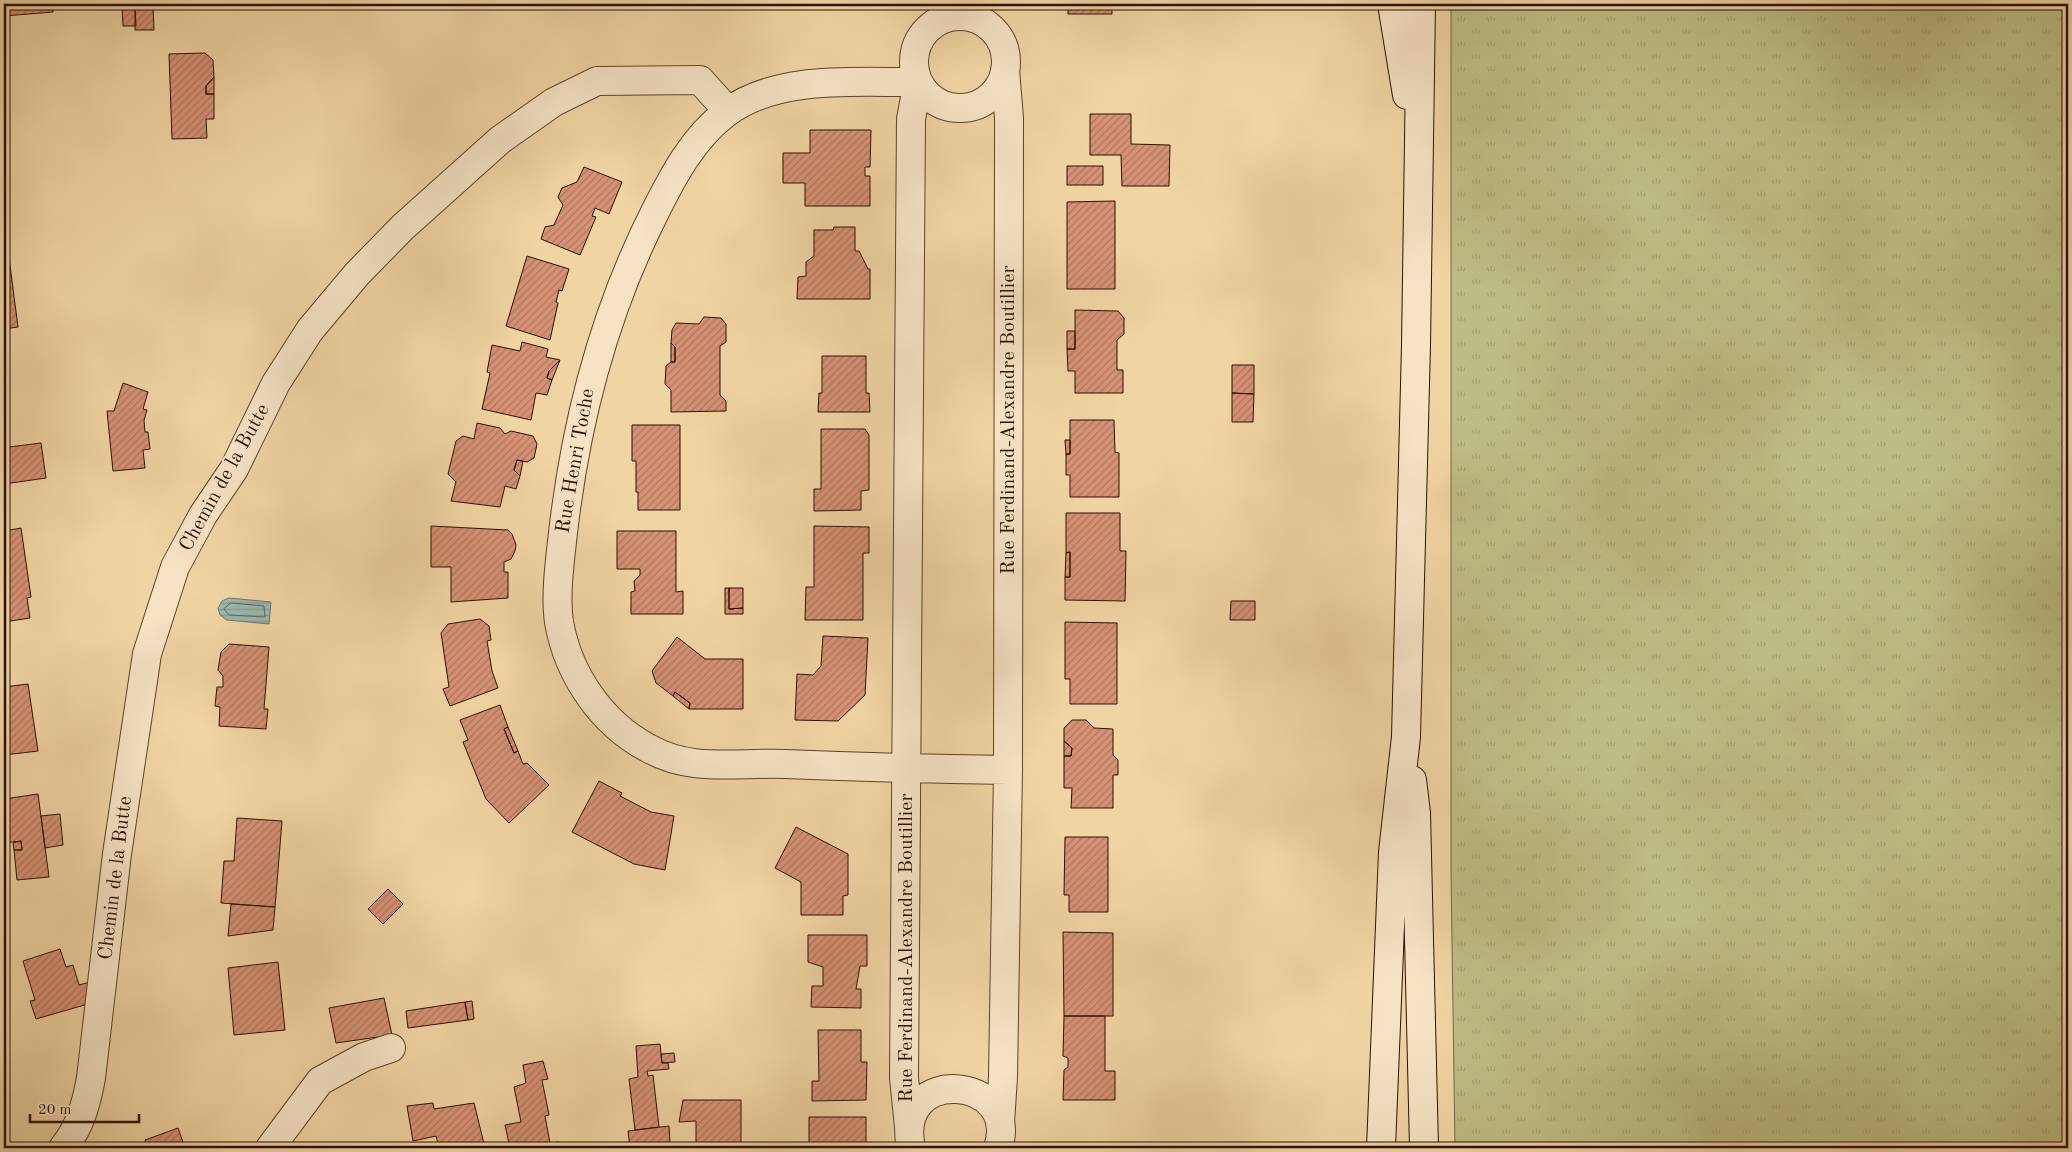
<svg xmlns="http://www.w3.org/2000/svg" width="2072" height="1152" viewBox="0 0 2072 1152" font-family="'Old Standard TT',serif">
	<defs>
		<pattern id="grass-tufts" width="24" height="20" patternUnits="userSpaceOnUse" patternTransform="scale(1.25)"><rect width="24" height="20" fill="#bdbc84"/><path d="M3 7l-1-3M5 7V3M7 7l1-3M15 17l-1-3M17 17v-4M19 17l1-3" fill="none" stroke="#a3a170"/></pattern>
		<pattern id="water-rules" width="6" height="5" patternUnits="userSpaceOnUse" patternTransform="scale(1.25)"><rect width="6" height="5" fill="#9bb7ac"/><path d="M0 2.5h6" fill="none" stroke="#869c92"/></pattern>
		<pattern id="building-hatch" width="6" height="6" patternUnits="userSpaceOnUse" patternTransform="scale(1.25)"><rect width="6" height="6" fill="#d69275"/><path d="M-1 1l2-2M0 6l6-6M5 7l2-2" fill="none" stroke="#ae765e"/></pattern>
	</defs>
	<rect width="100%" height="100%" fill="#f1d4a4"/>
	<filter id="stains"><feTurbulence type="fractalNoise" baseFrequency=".004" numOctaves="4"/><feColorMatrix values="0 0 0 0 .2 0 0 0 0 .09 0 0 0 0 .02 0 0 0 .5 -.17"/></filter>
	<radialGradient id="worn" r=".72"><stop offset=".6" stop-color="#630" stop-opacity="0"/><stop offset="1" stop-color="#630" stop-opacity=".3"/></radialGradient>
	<path fill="url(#grass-tufts)" stroke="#746643" d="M1451 4H2068V1148H1455L1451 871Z"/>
	<path fill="url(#water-rules)" stroke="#6e7568" d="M229 598 271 602 269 624 227 620 220 615 218 608 222 601Z"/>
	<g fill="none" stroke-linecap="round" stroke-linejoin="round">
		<path stroke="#636457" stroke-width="1" d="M231 603 264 606 265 617 229 615 224 609Z"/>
	</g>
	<path fill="url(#building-hatch)" stroke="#2b1102" d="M4 4H53V12L4 16Z
		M1068 4H1112V14H1068Z
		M153 6 154 30H135V7Z
		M135 7 136 26H123L122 8Z
		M205 53 213 60 214 77 206 86V94H214V119H206L207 138 172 139 169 54Z
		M214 77V94H206V86Z
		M1090 114H1131V144L1170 145 1169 186H1122L1121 155H1090Z
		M810 130H871L870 167H865V176H870V206H805V183H783V153H810Z
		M1067 166H1103V185H1067Z
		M584 167 622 182 609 214 595 208 592 216 596 217 580 255 541 239 545 227 554 225 563 205 558 197 562 188 577 182Z
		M1115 201V289H1067V202Z
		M834 227H855V251H859L868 269H870V299H797L798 277 806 276V262L814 256V230H833Z
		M4 250H8L18 327 4 329Z
		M527 256 569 269 562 291 559 290 556 302 558 303 550 340 506 326Z
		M1075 310 1118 311 1124 318V334L1117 340V370H1123V393H1075V371H1068L1067 349H1075Z
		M704 317 721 318 726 324V342L720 346V395L726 401V411L671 412V390L665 384 666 366 671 362H675V347L671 343 672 330 676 323 699 324Z
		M1067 331H1075V349H1067Z
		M522 342 548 349 546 357 560 360 549 371 547 378 552 380 547 395 536 393 531 420 482 409 490 373 487 372 492 345 520 351Z
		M671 343 675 347V362H671Z
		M822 356H866V393H869L870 412H818L819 393H822Z
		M560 360 552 380 547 378 549 371Z
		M1232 365H1254V394L1232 393Z
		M123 383 148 392 143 409 147 410 144 420 145 432H148L150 449 143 450 145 468 113 471 107 411H114Z
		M1232 393 1254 394 1253 422H1232Z
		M4 408 9 447 41 443 46 478 4 484Z
		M1070 420H1114L1115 452 1119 453V497H1070V475H1066V454H1070Z
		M477 423 500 428 505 434 511 431 533 436 537 444 534 458 527 462 517 460 514 470 520 476 516 489 505 486 500 507 451 501 456 482 448 474 456 441 463 436 474 439Z
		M632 425H680V510H638V492H636V461H632Z
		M821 429H865L869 435V490L861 491V510L814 511V489H821Z
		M1065 440H1070V454H1066Z
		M517 460 523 461 520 476 514 470Z
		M1066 513H1120V551H1126L1125 601 1065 600V577H1070V552L1066 553Z
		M431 526 508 530 512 534 516 545 515 551 511 559 504 562V572H508V598L451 602V567H431Z
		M814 526 869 527V553H863V620H805L806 587H814Z
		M21 528 31 597 27 598 30 618 4 622V531Z
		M617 531H676V592L683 591V614H631V592L635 591 634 581 640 575V569H617Z
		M1070 552V577H1065L1066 553Z
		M725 588H729V609L743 608V614H725Z
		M729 588H743V608L729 609Z
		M1231 601H1255V620H1230Z
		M480 619 489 626 491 640 487 641 492 671 498 688 450 706 443 689 449 687 441 633 448 624Z
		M1065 622 1117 623V704H1070V679H1065Z
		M823 636 868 638 865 695 838 721 795 720 797 674 813 675 821 666Z
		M677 637 705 659H743V709H689L690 703 675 692 673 696 656 683 652 671Z
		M229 644 269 647 264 709H268L266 729 219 726 220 707 215 706 217 687H223V676L218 670 221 652Z
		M28 684 38 751 4 755V687Z
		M675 692 690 703 689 709 673 696Z
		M500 705 508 727 504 729 514 753 518 751 523 764 527 763 549 785 509 823 486 799 463 742 468 740 460 720Z
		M1072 720H1086L1094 728 1113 729V755L1118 760V775H1113V808H1071L1072 788H1064V756H1071L1072 748 1064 741V728Z
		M508 727 518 751 514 753 504 729Z
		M1064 741 1072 748 1071 756H1064Z
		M599 781 622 793 620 796 651 812 674 816 665 870 634 864 572 832Z
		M38 794 49 877 17 880 14 850H22L21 841 4 843V799Z
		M60 814 63 845 45 848 41 816Z
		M237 818 282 821 275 907 221 903 224 861H234Z
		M796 827 848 854V895L843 896V915H801V882L775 868Z
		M1065 837H1108V912H1069V895H1064Z
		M21 841 22 850H14L13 843Z
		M388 889 403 904 383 924 368 909Z
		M231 904 275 907 273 930 228 936Z
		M1063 932 1113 933V1016H1064Z
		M808 935H867V966H860L856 989H861V1008L811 1007 812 986H823V967L808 962Z
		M60 949 66 967 73 965 79 985 90 982 88 1004 36 1019 30 1001 35 1000 23 961Z
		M278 962 285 1030 234 1035 228 968Z
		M384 998 392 1035 336 1043 329 1008Z
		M472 1001 474 1019 468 1020 465 1002Z
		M465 1002 468 1020 408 1028 406 1011Z
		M1064 1016H1105V1071H1115V1100H1063L1064 1070 1068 1067V1058L1063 1056Z
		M818 1030H861V1062H867L866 1100 812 1101V1081H819Z
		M660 1044 662 1063H668L669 1069 647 1071 648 1076 653 1075 659 1127 635 1130 629 1079 638 1077 636 1046Z
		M674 1053 675 1062 662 1063 661 1054Z
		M543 1061 548 1079 542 1080 549 1115 545 1116 550 1143 559 1142 560 1148H510L505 1125 521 1122 514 1087 526 1083 523 1065Z
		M683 1100H741V1148H696V1121L679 1122Z
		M433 1103 434 1109 474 1103 485 1148H439L436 1136 413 1141 407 1106Z
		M809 1117H866V1148H809Z
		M669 1126 670 1142 630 1148 628 1131Z
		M178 1128 185 1148H147L145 1140Z"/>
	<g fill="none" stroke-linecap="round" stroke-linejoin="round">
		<g stroke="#5c422a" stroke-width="30">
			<path id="minor" d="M914 62a46 46 0 1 1 92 0a46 46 0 1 1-92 0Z
				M1000 1123 1003 1077 1008 770 1009 118 1005 70
				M909 1127 904 1078 911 119 918 82C857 83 778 74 726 113 694 137 674 174 656 210 604 312 576 419 563 533 560 560 555 595 559 622 568 674 601 723 648 748 692 773 736 762 785 764 859 767 934 769 1008 770
				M63 1148C80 1127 86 1105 91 1078L117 854 147 654 175 567 203 515 234 469 276 383 310 330 357 274 403 227 500 140 554 102 597 81 700 80 728 111
				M270 1148 320 1081 364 1057 391 1048
				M911 1148C893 1063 1022 1076 998 1148"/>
		</g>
		<g stroke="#2b1102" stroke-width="30">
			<path id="secondary" d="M1392 4 1407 95
				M1412 780 1416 813 1424 1148
				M1381 1148 1393 852 1406 737 1416 345 1421 4"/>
		</g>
		<use href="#minor" stroke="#f6e3c4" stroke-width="28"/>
		<use href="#secondary" stroke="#f6e3c4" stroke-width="28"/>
	</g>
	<g text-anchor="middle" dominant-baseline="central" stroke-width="4" stroke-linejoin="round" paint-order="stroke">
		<g font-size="20" fill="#2b1102" stroke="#f6e3c4">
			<text transform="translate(1009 420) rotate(-90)">Rue Ferdinand-Alexandre Boutillier</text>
			<text transform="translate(576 461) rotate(-80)">Rue Henri Toche</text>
			<text transform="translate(225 478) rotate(-61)">Chemin de la Butte</text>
			<text transform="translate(116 878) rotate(-83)">Chemin de la Butte</text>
			<text transform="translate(907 948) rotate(-90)">Rue Ferdinand-Alexandre Boutillier</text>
		</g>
	</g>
	<rect width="2072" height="1152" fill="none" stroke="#f1d4a4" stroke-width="20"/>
	<rect x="5" y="5" width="2062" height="1142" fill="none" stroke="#2b1102" stroke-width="2.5"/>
	<rect x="10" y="10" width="2052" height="1132" fill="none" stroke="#2b1102"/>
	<path d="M30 1114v8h109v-8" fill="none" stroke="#2b1102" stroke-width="2.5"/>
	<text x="38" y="1114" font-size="15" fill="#2b1102" stroke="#f6e3c4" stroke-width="4" paint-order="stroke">20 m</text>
	<rect width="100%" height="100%" filter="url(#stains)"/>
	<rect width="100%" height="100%" fill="url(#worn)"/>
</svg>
